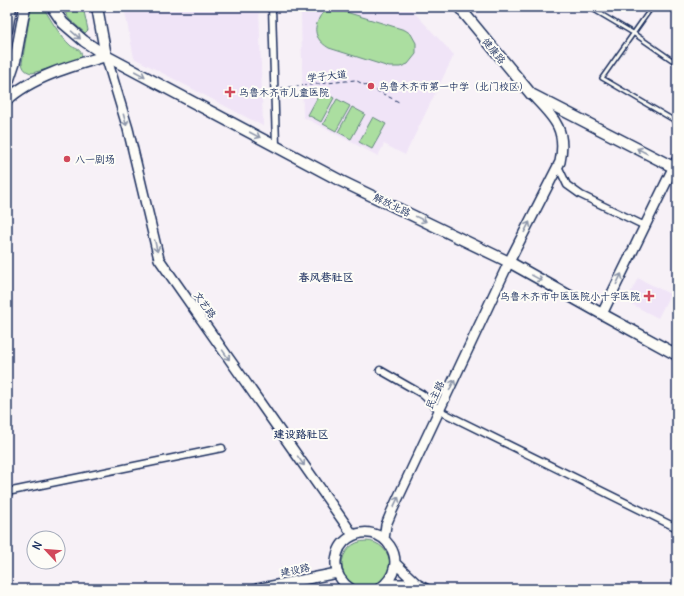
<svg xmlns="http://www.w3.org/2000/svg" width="684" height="596" viewBox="0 0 684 596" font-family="Delius,'LXGW WenKai TC',sans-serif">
	<rect width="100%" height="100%" fill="#f7f1f7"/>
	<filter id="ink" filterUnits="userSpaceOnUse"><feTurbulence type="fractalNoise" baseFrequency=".025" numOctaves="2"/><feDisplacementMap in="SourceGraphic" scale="8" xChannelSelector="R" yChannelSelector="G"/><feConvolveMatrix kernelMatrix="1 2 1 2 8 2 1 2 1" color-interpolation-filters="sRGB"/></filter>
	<g filter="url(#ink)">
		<path fill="#f0e4f7" d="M124 7H259L263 126 134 58Z
			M307 7H409L454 55 405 155 384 144 378 156 303 117 301 12Z
			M638 278 670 294 658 318 631 304 628 298Z"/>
		<path fill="#abdea0" stroke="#63867f" d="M31 7H43C51 20 59 35 71 46 74 48 80 49 81 53 83 57 80 59 78 61L32 73C26 72 23 69 22 63Z
			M62 7H83L88 30 85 33 69 19Z
			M336 9 405 30 411 34 416 43V54L408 64 400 67H389L329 48C319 42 312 33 318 21 319 17 322 13 326 11 329 10 333 10 336 9Z
			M321 91 334 98 321 122 308 115Z
			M337 99 350 106 336 131 323 124Z
			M352 107 365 114 351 139 338 132Z
			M373 117 386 124 372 149 359 142Z
			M342 565a24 24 0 1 1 48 0a24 24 0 1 1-48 0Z"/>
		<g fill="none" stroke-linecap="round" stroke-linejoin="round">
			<g stroke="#1b2f5e" stroke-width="6">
				<path id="lane" d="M589 7 633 33 672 60
					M652 7 602 78 677 122"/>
			</g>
			<g stroke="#1b2f5e" stroke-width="9">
				<path id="street" d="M272 7 276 146
					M558 166 567 185 581 195 645 226
					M380 370 422 394 440 411 677 528
					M7 492 222 448"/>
			</g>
			<g stroke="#1b2f5e" stroke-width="12">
				<path id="secondary" d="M106 56 128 129 159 259 353 535
					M602 314 677 160
					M384 539 386 525 391 513 509 262 560 162C567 129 554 118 533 96
					M395 563 417 584 426 589
					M386 584H417
					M257 589 337 573
					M351 589C342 583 335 573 336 561 337 551 341 543 349 538 381 517 416 563 379 589"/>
			</g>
			<g stroke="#1b2f5e" stroke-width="13">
				<path id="primary" d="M52 7 63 23 84 41 106 56 341 181 509 262 602 314 677 355
					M97 7 106 56
					M459 7 531 94 677 169
					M7 30 11 7
					M7 85 15 61 25 7
					M7 100C31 77 74 65 106 56"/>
			</g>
			<path stroke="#1b2f5e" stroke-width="1" stroke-dasharray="4 3" stroke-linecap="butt" d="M281 88 355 80 401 103"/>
			<use href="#lane" stroke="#fdfcf7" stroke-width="3"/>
			<use href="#street" stroke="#fdfcf7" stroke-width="6"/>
			<use href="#secondary" stroke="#fdfcf7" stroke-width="9"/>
			<use href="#primary" stroke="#fdfcf7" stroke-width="10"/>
		</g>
		<defs><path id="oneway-shaft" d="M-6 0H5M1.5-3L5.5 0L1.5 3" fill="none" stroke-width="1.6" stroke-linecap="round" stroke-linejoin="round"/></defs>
		<g stroke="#8c96aa">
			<use href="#oneway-shaft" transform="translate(76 35) rotate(41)"/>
			<use href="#oneway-shaft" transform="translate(140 74) rotate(28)"/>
			<use href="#oneway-shaft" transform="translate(125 120) rotate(74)"/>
			<use href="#oneway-shaft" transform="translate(255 135) rotate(28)"/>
			<use href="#oneway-shaft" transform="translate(642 151) rotate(-152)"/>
			<use href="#oneway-shaft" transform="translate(421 219) rotate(26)"/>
			<use href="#oneway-shaft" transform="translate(527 227) rotate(-63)"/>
			<use href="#oneway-shaft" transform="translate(156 246) rotate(77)"/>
			<use href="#oneway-shaft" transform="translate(537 278) rotate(29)"/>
			<use href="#oneway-shaft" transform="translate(619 279) rotate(-64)"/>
			<use href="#oneway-shaft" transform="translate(226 355) rotate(55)"/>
			<use href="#oneway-shaft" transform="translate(452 385) rotate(-65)"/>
			<use href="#oneway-shaft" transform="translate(301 461) rotate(55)"/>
			<use href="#oneway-shaft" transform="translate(396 502) rotate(-65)"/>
		</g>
	</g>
	<g fill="#d1495b" stroke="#fdfcf7" stroke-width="1.5">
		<circle cx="371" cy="86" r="4"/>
		<path d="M228 86h4v4h4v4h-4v4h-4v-4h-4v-4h4z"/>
		<circle cx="67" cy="159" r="4"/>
		<path d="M647 290h4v4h4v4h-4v4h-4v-4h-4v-4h4z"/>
	</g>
	<g text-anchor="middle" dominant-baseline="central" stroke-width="4" stroke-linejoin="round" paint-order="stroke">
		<g font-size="10" fill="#1b2f5e" stroke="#fdfcf7">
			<text transform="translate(494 51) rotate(51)">健康路</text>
			<text transform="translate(327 76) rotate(-6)">学子大道</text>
			<text transform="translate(392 205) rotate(26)">解放北路</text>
			<text transform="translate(205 305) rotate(55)">文艺路</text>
			<text transform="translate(435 395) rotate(-65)">民主路</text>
			<text transform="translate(295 570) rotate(-11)">建设路</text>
		</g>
		<g font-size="10" fill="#1b2f5e" stroke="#fdfcf7" text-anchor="start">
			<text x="379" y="86">乌鲁木齐市第一中学（北门校区）</text>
			<text x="239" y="92">乌鲁木齐市儿童医院</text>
			<text x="75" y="159">八一剧场</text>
			<text x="640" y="296" text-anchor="end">乌鲁木齐市中医医院小十字医院</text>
		</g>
		<g font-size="11" font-weight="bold" fill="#1b2f5e" stroke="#fdfcf7">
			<text x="326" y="277">春风巷社区</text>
			<text x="301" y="434">建设路社区</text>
		</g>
	</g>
	<rect width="684" height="596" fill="none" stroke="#fdfcf7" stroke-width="24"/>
	<rect x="12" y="12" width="660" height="572" fill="none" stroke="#1b2f5e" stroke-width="1.5" filter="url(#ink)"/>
	<g transform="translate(46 550) rotate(296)"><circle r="19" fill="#fdfcf7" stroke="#a3aaba"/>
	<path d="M0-3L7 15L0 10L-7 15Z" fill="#d1495b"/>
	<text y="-6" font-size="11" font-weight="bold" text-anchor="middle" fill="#1b2f5e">N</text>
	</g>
</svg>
